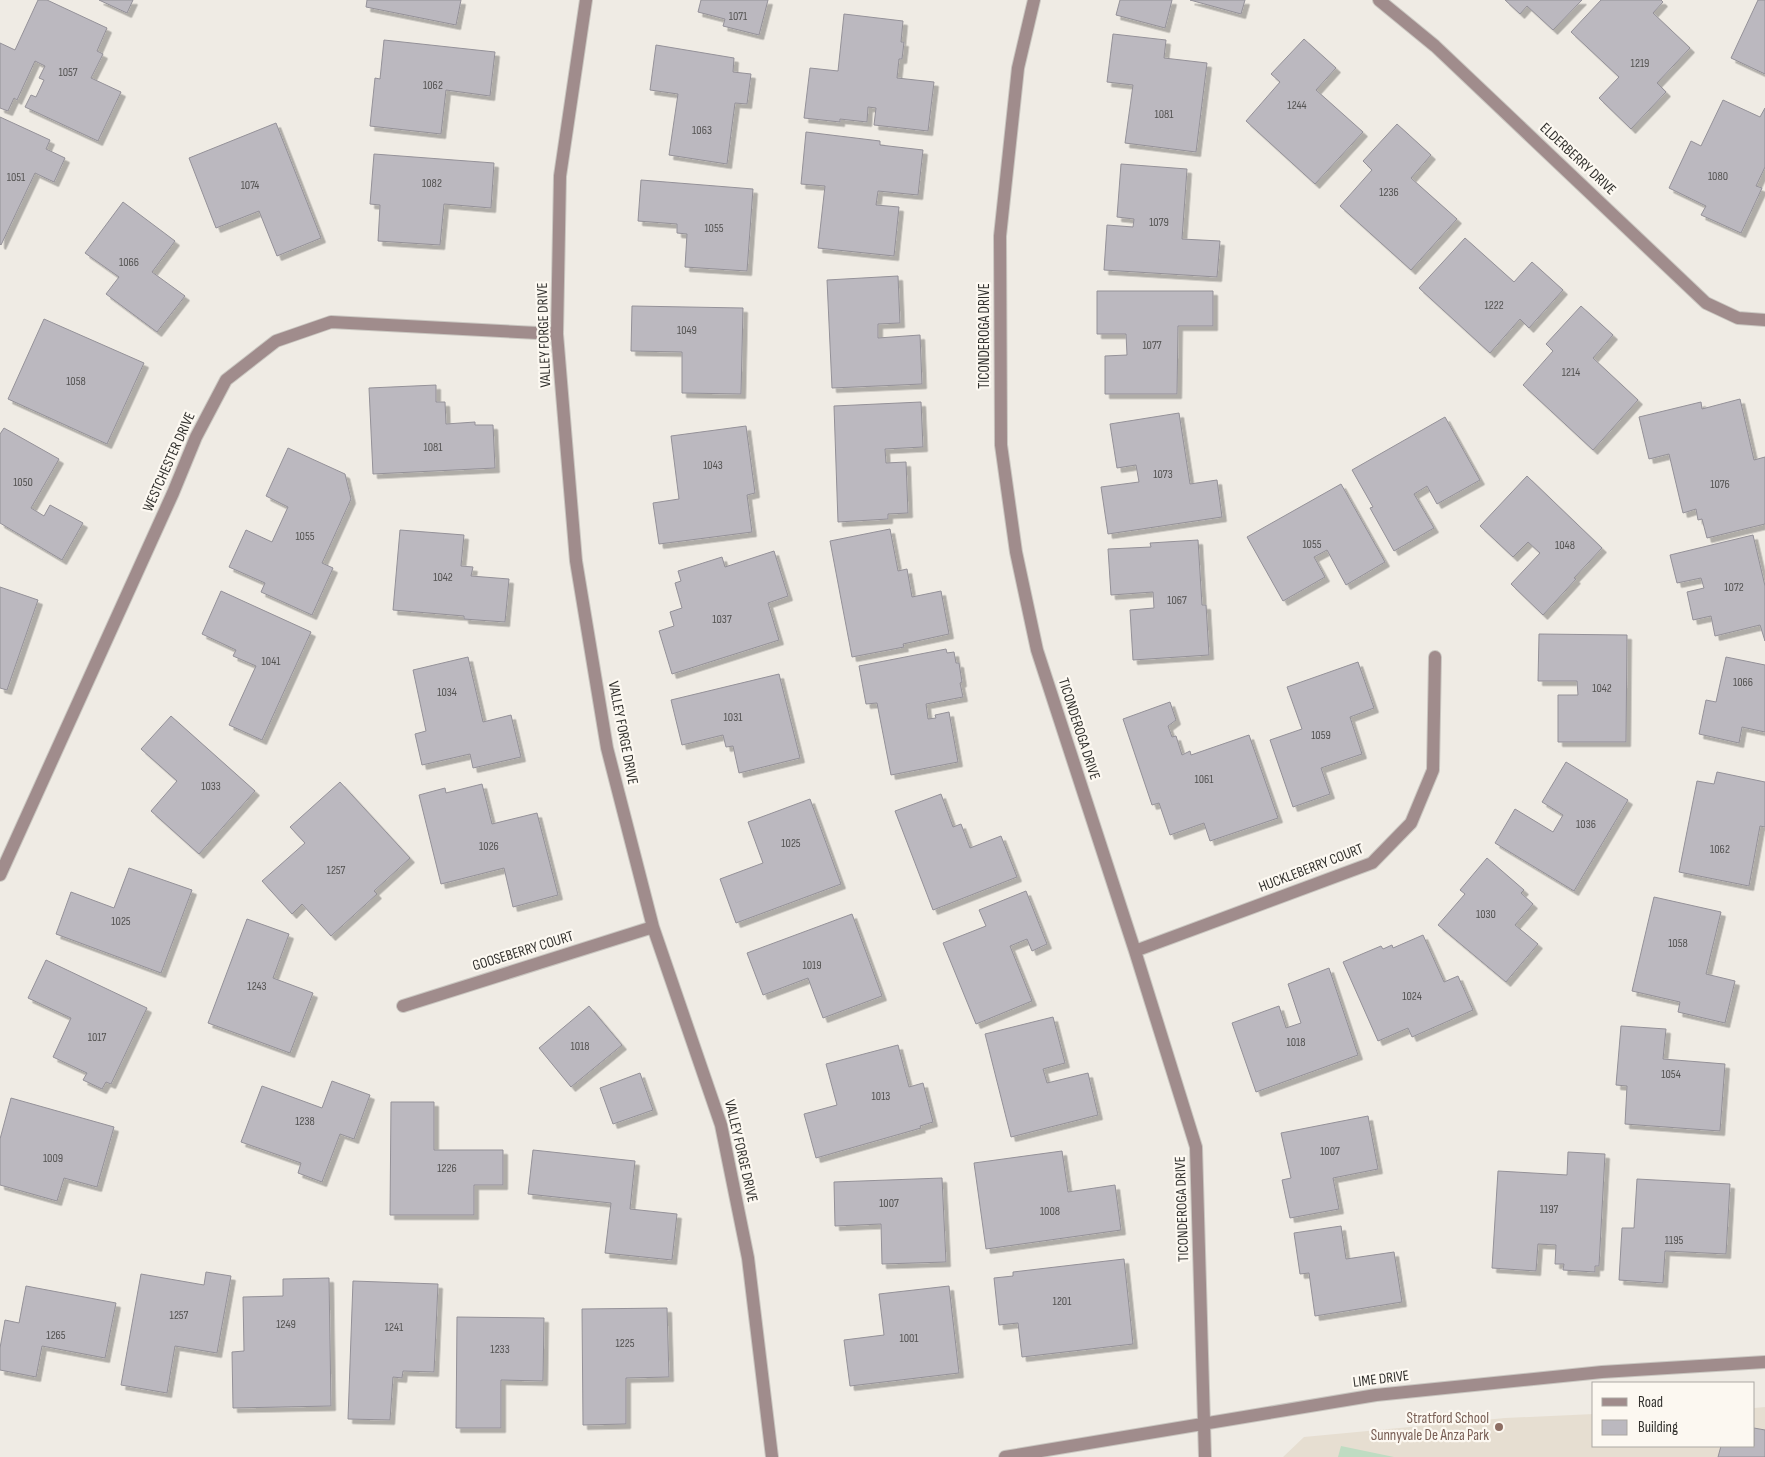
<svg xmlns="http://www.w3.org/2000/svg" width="1765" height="1457" viewBox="0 0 1765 1457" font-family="'Sofia Sans Condensed',sans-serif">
	<defs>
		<filter id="shadow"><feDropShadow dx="4.5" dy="4.5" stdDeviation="0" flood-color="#0004"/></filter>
	</defs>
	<rect width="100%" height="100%" fill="#efebe4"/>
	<path fill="#e6ded1" d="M1765 1407V1457H1283L1304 1437 1505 1418 1594 1414V1446H1754V1408Z"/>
	<path fill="#bfdcc2" d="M1341 1446 1394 1457H1338Z"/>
	<path fill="#bbb8bf" stroke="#949198" filter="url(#shadow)" d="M38 0H47L107 28 97 51 103 54 91 78 121 92 98 141 25 107 31 95 36 97 44 80 39 78 45 66 35 61 17 100 14 98 8 111 0 108V43L15 50Z
		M99 0H133L127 13Z
		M367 0H461L456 25 366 7Z
		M701 0H768L759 35 723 26 725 19 698 12Z
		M1120 0H1172L1165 28 1116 15Z
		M1190 0H1245L1241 14Z
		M1505 0H1582L1553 30 1527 6 1520 14Z
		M1601 0H1661L1663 2 1653 13 1690 48 1657 83 1666 92 1631 129 1599 98 1619 77 1571 32Z
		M1758 0H1765V74L1731 58Z
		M844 14 903 21 901 42H904L902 59H899L897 78 934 82 928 131 874 125 876 108 868 107 867 122 840 119V122L804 118 810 68 838 71Z
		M1113 34 1166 40 1164 58 1207 63 1196 152 1125 143 1133 85 1107 82Z
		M1304 39 1336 68 1316 90 1363 132 1315 184 1246 121 1280 82 1271 74Z
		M384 40 495 52 490 96 446 90 441 134 370 126 375 78 380 79Z
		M656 45 734 58 733 72 751 74 747 104 735 103 727 164 669 155 678 94 650 90Z
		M1723 100 1760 117 1765 108V167L1756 186 1762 188 1741 233 1701 215 1706 206 1669 188 1691 141 1701 146Z
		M0 117 50 140 46 149 65 158 54 182 35 173 1 245 0 244Z
		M276 123 321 238 277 256 259 211 216 228 189 158Z
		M1397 124 1431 155 1411 178 1457 219 1411 270 1340 206 1372 170 1363 161Z
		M806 132 880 141V145L923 150 918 195 878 191 876 205 899 207 894 256 818 248 825 186 801 184Z
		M374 154 494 163 491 208 444 204 440 245 378 241 380 205 370 204Z
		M1121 164 1187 169 1182 239 1220 241 1217 277 1104 270 1107 225 1133 227 1134 219 1117 217Z
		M641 180 753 189 747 271 685 267 687 234 677 233V224L638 221Z
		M123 202 175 241 152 272 185 296 157 332 106 294 119 277 85 253Z
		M1465 238 1514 282 1532 262 1563 290 1529 328 1520 319 1490 353 1419 288Z
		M898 276 900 323 878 324V338L920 335 922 384 832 388 827 280Z
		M1097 291H1213V326H1178L1177 394H1105V356L1127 355 1126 334H1097Z
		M632 306 743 308 741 394 682 393V352L631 351Z
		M1581 306 1613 335 1593 358 1638 400 1593 450 1523 385 1553 351 1546 344Z
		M44 319 144 363 107 444 8 399Z
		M436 385V402H445L446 424 475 422V425H493L495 468 373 474 369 388Z
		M1740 399 1754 460 1765 457V524L1707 538 1702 519 1698 520 1696 509 1683 513 1669 454 1649 459 1639 417 1701 402 1702 409Z
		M921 402 923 447 885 449 886 463 906 462 908 513 888 514V519L838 522 834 406Z
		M1179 413 1190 484 1217 480 1222 517 1108 534 1101 487 1139 482 1136 465 1117 468 1110 424Z
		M1445 417 1480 480 1437 504 1427 486 1414 494 1434 528 1394 551 1370 508 1373 507 1352 470Z
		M746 426 755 493 747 495 752 532 659 544 653 503 679 499 671 436Z
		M4 428 59 459 31 508 44 516 50 505 83 523 62 560 0 523V434Z
		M288 448 345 474 351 499 322 563 333 568 312 615 261 592 265 583 229 567 246 530 272 542 288 507 266 496Z
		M1527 476 1602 548 1574 578 1576 579 1543 615 1511 584 1540 553 1528 542 1513 557 1480 526Z
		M1341 484 1385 562 1346 585 1327 550 1314 557 1325 577 1283 601 1247 537Z
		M890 529 898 571 907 569 912 597 941 591 949 634 903 644 904 647 852 657 830 541Z
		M400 530 464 535 461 566 473 567 471 576 509 579 505 622 464 619V616L393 610Z
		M1753 535 1765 586V641L1760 625 1715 636 1711 616 1693 620 1687 592 1704 588 1701 578 1677 583 1670 555Z
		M1198 540 1202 605H1206L1209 655 1133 660 1130 610 1154 608 1153 592 1111 595 1108 549 1151 547 1150 543Z
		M774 551 788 596 768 603 779 640 672 674 659 631 674 626 670 612 682 608 675 583 681 581 678 571 722 557 725 567Z
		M0 587 38 600 7 690 0 688Z
		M221 591 311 632 262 740 229 725 256 666 233 656 236 650 202 634Z
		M1539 634 1627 635 1626 742H1558V695H1578L1577 681H1538Z
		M946 649 947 653 954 652 956 663H959L962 682 960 683 963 697 926 704 928 719 936 718 935 715 949 712 958 762 891 775 877 703 866 704 859 666Z
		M468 657 483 722 511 715 521 757 473 768 470 754 422 765 415 734 426 731 413 670Z
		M1726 657 1765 665V732L1742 727 1739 743 1699 734 1706 700 1716 702Z
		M1358 662 1374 708 1350 717 1362 754 1321 768 1330 794 1293 807 1270 740 1302 729 1287 687Z
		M779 674 800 758 739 773 733 746 726 747 723 735 682 745 671 700Z
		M1170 702 1176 720 1168 726 1172 737 1176 736 1182 755 1190 751 1191 755 1249 735 1278 818 1210 841 1204 823 1170 835 1159 803 1152 805 1123 719Z
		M171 716 255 791 199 854 151 811 177 781 141 749Z
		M1566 762 1628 800 1574 891 1495 843 1515 809 1553 832 1563 815 1542 802Z
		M1717 772 1765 782V827L1760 826 1749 886 1679 872 1697 781 1714 784Z
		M340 782 410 858 374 891 377 894 331 936 302 904 292 914 262 881 305 843 290 827Z
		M482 784 492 824 537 813 558 895 513 907 504 868 441 884 419 795 445 788 446 793Z
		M941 794 953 827 961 824 970 848 1001 836 1017 877 933 910 895 811Z
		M810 799 841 884 736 923 720 879 763 863 748 822Z
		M1487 858 1524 890 1521 893 1533 904 1515 925 1538 944 1506 982 1438 925 1465 894 1460 890Z
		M129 868 192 890 161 973 56 934 71 892 114 908Z
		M1026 891 1047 944 1032 951 1027 939 1010 946 1032 1001 976 1024 943 943 986 926 979 910Z
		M1654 897 1721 912 1706 974 1735 981 1725 1023 1678 1012 1680 1002 1632 991Z
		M852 914 882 996 823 1018 808 978 763 995 747 953Z
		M247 919 289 934 273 978 313 993 290 1053 208 1023Z
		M1423 935 1444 982 1458 976 1473 1010 1412 1037 1408 1028 1378 1041 1343 962 1381 946 1383 949 1392 945 1393 948Z
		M46 960 147 1008 111 1084 106 1082 102 1089 83 1080 87 1073 53 1057 71 1018 28 998Z
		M1329 968 1358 1055 1256 1092 1232 1023 1279 1006 1286 1028 1301 1023 1288 984Z
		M589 1006 622 1045 571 1087 539 1048Z
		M1053 1017 1065 1063 1043 1069 1047 1083 1088 1073 1098 1115 1011 1137 985 1034Z
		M1621 1026 1666 1029 1663 1059 1725 1064 1720 1131 1625 1124 1627 1086 1616 1085Z
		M898 1045 909 1087 923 1083 933 1122 920 1126 921 1128 816 1158 804 1114 837 1105 826 1064Z
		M640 1073 653 1110 613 1124 600 1088Z
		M332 1081 370 1095 354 1139 340 1134 322 1182 298 1173 301 1163 241 1142 262 1086 322 1108Z
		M11 1098 114 1127 97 1187 64 1178 57 1201 0 1185V1139Z
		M391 1102H434V1150H503V1185H474V1215H390Z
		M1368 1116 1378 1169 1333 1178 1339 1209 1290 1218 1282 1180 1291 1178 1281 1133Z
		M533 1150 635 1161 630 1209 677 1214 672 1260 605 1253 611 1203 528 1194Z
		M1062 1151 1068 1192 1115 1185 1121 1230 986 1249 974 1163Z
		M1568 1152 1605 1154 1599 1266H1595V1272L1563 1270 1564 1264H1555L1556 1245 1538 1244 1536 1271 1492 1268 1498 1171 1567 1175Z
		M942 1178 946 1262 882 1264 881 1224 835 1226 834 1182Z
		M1637 1179 1730 1184 1726 1254 1665 1251 1663 1283 1619 1280 1622 1228H1634Z
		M1341 1226 1346 1259 1394 1252 1402 1302 1315 1316 1309 1273 1300 1274 1294 1233Z
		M1124 1259 1133 1344 1022 1357 1018 1323 999 1325 994 1278 1013 1276V1272Z
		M206 1272 231 1276 217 1353 175 1346 167 1393 121 1385 141 1274 204 1285Z
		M329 1278 331 1406 233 1408 232 1352 244 1351 243 1297 283 1296V1279Z
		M353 1281 438 1284 434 1372 403 1371 402 1378 393 1377 390 1420 348 1419Z
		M26 1286 116 1303 105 1358 42 1346 36 1377 0 1370V1348L5 1320 19 1323Z
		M949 1286 959 1373 850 1386 844 1340 884 1335 879 1294Z
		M667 1308 669 1377 626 1378V1424L583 1425 582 1309Z
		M457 1317 544 1318 543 1381 501 1380V1428H456Z
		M1754 1428 1765 1430V1457H1718L1721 1446H1754Z"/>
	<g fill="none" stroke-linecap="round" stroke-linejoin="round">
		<g stroke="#c9c6c0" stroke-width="14">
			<path id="minor" d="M586 0 560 176 557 334 576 561 607 748 653 927 721 1125 748 1258 772 1457
				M1034 0 1018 68 1000 236 1001 445 1016 552 1037 650 1135 951 1196 1147 1205 1457
				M1379 0 1435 46 1706 303 1738 318 1765 320
				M0 875 173 493 196 437 226 380 276 341 331 322 557 334
				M1135 951 1372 863 1411 823 1433 770 1435 657
				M403 1006 653 927
				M1005 1457 1376 1395 1602 1372 1765 1362"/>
		</g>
		<use href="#minor" stroke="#a08c8c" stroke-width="12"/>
	</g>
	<circle fill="#8d6e63" stroke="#fcf8f1" stroke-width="2" cx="1499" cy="1427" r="5"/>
	<g text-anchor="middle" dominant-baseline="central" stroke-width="4.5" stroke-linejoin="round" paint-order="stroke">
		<g font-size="12" fill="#545352">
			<text x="738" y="16">1071</text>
			<text x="1640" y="63">1219</text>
			<text x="68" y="72">1057</text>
			<text x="433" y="85">1062</text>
			<text x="1297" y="105">1244</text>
			<text x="1164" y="114">1081</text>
			<text x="702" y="130">1063</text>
			<text x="1718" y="176">1080</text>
			<text x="16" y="177">1051</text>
			<text x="432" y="183">1082</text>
			<text x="250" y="185">1074</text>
			<text x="1389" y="192">1236</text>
			<text x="1159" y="222">1079</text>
			<text x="714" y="228">1055</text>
			<text x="129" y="262">1066</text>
			<text x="1494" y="305">1222</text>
			<text x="687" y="330">1049</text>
			<text x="1152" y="345">1077</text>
			<text x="1571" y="372">1214</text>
			<text x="76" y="381">1058</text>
			<text x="433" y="447">1081</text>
			<text x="713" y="465">1043</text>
			<text x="1163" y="474">1073</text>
			<text x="23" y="482">1050</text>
			<text x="1720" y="484">1076</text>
			<text x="305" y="536">1055</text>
			<text x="1312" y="544">1055</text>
			<text x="1565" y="545">1048</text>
			<text x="443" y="577">1042</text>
			<text x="1734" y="587">1072</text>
			<text x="1177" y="600">1067</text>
			<text x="722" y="619">1037</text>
			<text x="271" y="661">1041</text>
			<text x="1743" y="682">1066</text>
			<text x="1602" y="688">1042</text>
			<text x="447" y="692">1034</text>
			<text x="733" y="717">1031</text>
			<text x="1321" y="735">1059</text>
			<text x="1204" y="779">1061</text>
			<text x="211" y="786">1033</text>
			<text x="1586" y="824">1036</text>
			<text x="791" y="843">1025</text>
			<text x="489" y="846">1026</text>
			<text x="1720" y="849">1062</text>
			<text x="336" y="870">1257</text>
			<text x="1486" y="914">1030</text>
			<text x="121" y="921">1025</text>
			<text x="1678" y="943">1058</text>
			<text x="812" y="965">1019</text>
			<text x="257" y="986">1243</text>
			<text x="1412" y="996">1024</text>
			<text x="97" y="1037">1017</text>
			<text x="1296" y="1042">1018</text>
			<text x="580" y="1046">1018</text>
			<text x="1671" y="1074">1054</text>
			<text x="881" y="1096">1013</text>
			<text x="305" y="1121">1238</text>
			<text x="1330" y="1151">1007</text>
			<text x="53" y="1158">1009</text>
			<text x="447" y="1168">1226</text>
			<text x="889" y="1203">1007</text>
			<text x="1549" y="1209">1197</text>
			<text x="1050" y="1211">1008</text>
			<text x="1674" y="1240">1195</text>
			<text x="1062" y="1301">1201</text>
			<text x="179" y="1315">1257</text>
			<text x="286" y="1324">1249</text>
			<text x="394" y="1327">1241</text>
			<text x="56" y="1335">1265</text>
			<text x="909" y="1338">1001</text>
			<text x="625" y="1343">1225</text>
			<text x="500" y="1349">1233</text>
		</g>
		<g font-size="15" fill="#32312e" stroke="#fcf8f1">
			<text transform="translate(1578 159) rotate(43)">ELDERBERRY DRIVE</text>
			<text transform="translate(544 335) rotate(-92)">VALLEY FORGE DRIVE</text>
			<text transform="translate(984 336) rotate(-90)">TICONDEROGA DRIVE</text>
			<text transform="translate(169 462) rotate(-66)">WESTCHESTER DRIVE</text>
			<text transform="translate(1079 729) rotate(72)">TICONDEROGA DRIVE</text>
			<text transform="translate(623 733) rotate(79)">VALLEY FORGE DRIVE</text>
			<text transform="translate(1311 868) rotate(-21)">HUCKLEBERRY COURT</text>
			<text transform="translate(523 951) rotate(-17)">GOOSEBERRY COURT</text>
			<text transform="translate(741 1151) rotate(77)">VALLEY FORGE DRIVE</text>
			<text transform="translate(1182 1209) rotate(-92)">TICONDEROGA DRIVE</text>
			<text transform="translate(1381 1379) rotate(-7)">LIME DRIVE</text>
		</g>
		<g font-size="15" fill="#785e54" stroke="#fcf8f1" text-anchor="end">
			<text x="1489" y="1418">Stratford School<tspan x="1489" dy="17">Sunnyvale De Anza Park</tspan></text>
		</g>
	</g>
	<rect x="1592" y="1382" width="162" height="65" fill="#fcf8f1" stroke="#aba8a3"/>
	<rect x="1602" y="1398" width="25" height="8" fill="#a08c8c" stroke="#aba8a3"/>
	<text x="1638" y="1407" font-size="15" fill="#32312e">Road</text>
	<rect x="1602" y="1420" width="25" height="15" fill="#bbb8bf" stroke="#aba8a3"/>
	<text x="1638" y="1432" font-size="15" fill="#32312e">Building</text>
</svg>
